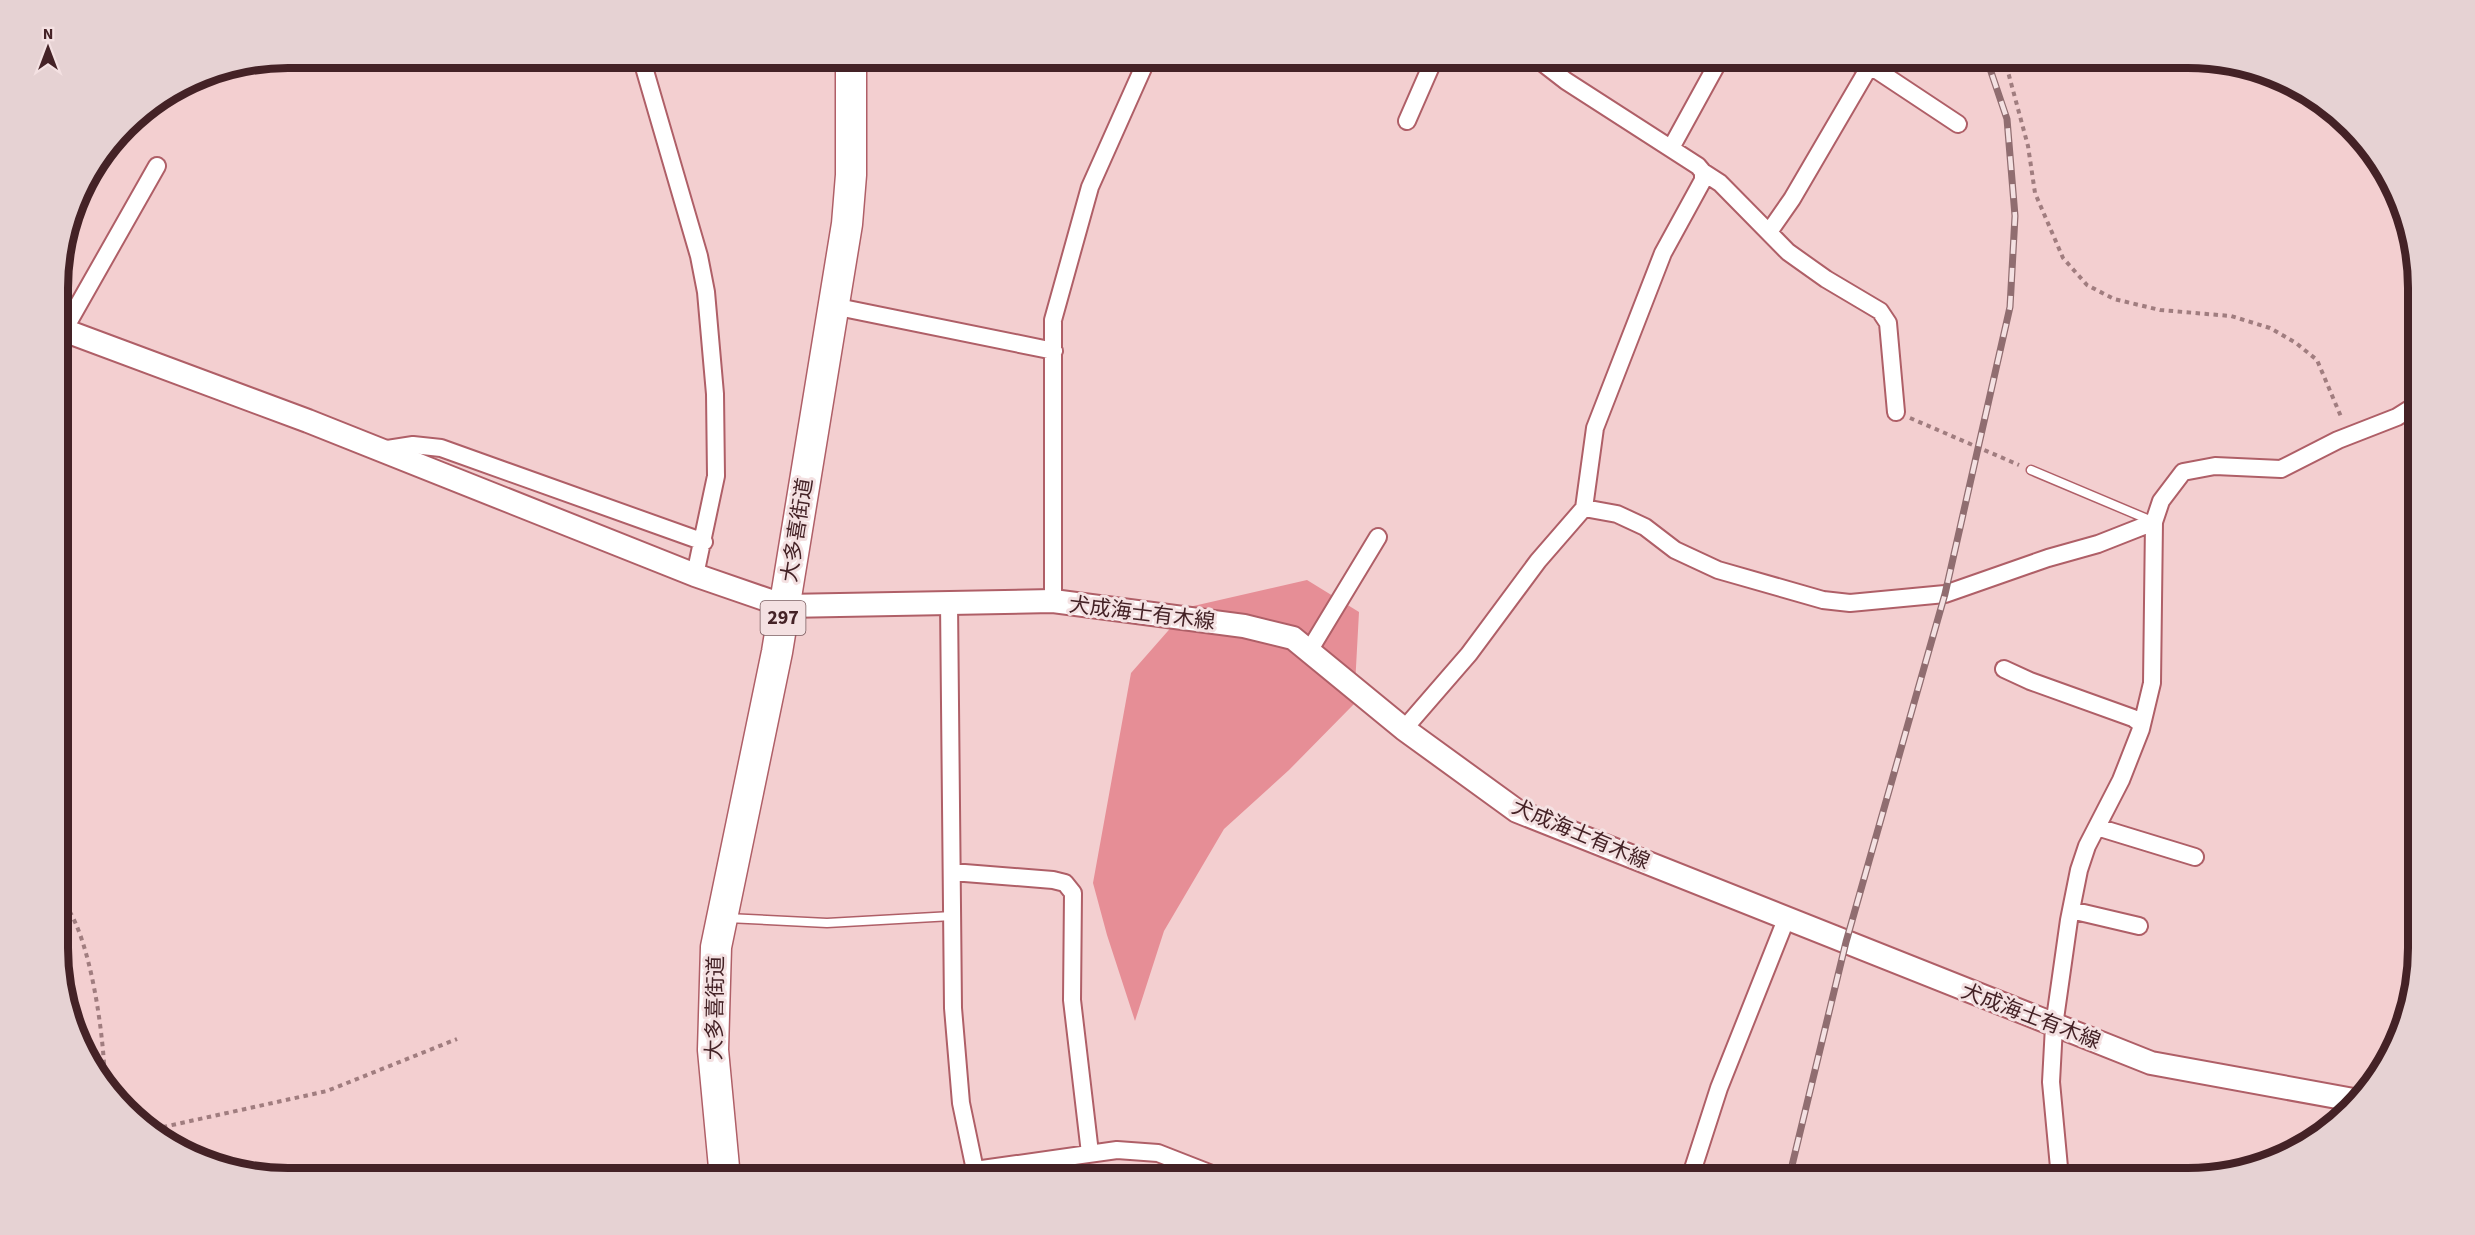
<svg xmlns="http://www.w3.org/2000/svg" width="2475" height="1235" viewBox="0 0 2475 1235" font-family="'Source Sans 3','Noto Sans JP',sans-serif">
	<rect width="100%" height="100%" fill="#f3cfd0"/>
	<path fill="#e68e96" d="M1307 580 1359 612 1354 704 1289 770 1224 829 1164 931 1135 1021 1107 935 1093 883 1131 673 1189 607Z"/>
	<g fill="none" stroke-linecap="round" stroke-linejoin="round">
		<g stroke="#af5f67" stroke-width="11">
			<path id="lane" d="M2031 470 2152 521
				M727 918 827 923 952 916"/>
		</g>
		<g stroke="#af5f67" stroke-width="20">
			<path id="street" d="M641 57 699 256 706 292 715 394 716 476 695 575
				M1846 57 1867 68
				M1869 65 1958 124
				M1407 121 1435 57
				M1671 148 1721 57
				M1703 172 1720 183 1788 252 1826 279 1880 311 1888 323 1896 412
				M1769 232 1792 199 1875 57
				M833 306 1054 351
				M64 330 157 166
				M381 450 413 445 441 448 704 542
				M1584 508 1617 514 1645 527 1675 550 1718 570 1823 600 1850 603 1945 594 2048 558 2098 544 2154 522
				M1053 601V320L1090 187 1148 57
				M949 602 953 1008 961 1103 975 1170
				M1309 651 1378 537
				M2004 669 2030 681 2133 718 2140 723 2141 729 2121 780 2087 846 2079 870 2069 920 2054 1026 2051 1082 2060 1178
				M1404 729 1469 654 1538 561 1584 508 1595 428 1663 253 1703 180V172L1698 166 1566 81 1535 57
				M2141 729 2152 683 2154 522 2161 501 2183 472 2215 466 2281 469 2338 440 2397 417 2416 405
				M2097 827 2195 857
				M952 872 1053 880 1065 883 1073 893 1072 1000 1090 1153
				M2071 910 2139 926
				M967 1177 975 1170 1117 1150 1158 1153 1222 1178
				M1690 1178 1719 1088 1787 917"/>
		</g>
		<g stroke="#af5f67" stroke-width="26">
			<path id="secondary" d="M58 328 308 421 695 575 785 606 1053 601 1244 626 1293 638 1404 729 1517 811 2151 1063 2359 1101"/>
		</g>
		<g stroke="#af5f67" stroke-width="33">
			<path id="highway" d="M725 1178 713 1050 716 947 777 652 847 224 851 175V57"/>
		</g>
		<path stroke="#a07d7f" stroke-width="4" stroke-dasharray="4.5 4.5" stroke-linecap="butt" d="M2004 57 2028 146 2035 193 2063 258 2087 285 2114 299 2160 310 2231 316 2270 328 2296 343 2317 360 2342 419
			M1910 418 2019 465
			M59 897C91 928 105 1043 105 1088
			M154 1129 327 1091 457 1039"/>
		<use href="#lane" stroke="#fff" stroke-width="8"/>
		<use href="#street" stroke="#fff" stroke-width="16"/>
		<use href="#secondary" stroke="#fff" stroke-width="22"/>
		<use href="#highway" stroke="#fff" stroke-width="30"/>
		<g stroke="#906d70" stroke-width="7">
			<path id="rail" d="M1789 1178 1846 942 1945 594 2010 307 2015 216 2007 119 1986 57"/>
		</g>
		<use href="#rail" stroke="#f4e1e2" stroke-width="4.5" stroke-dasharray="14" stroke-linecap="butt"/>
	</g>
	<g text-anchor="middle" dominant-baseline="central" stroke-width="6" stroke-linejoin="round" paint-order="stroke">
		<rect fill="#f4e1e2" stroke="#795b5e" stroke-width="1.5" x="760.5" y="601" width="45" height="34" rx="4.5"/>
		<g font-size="20" font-weight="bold" fill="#442226">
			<text x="783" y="618">297</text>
		</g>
		<g font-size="21" fill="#442226" stroke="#f4e1e2">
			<text transform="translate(797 530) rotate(-81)">大多喜街道</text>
			<text transform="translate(1142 613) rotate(7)">犬成海士有木線</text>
			<text transform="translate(1581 834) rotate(23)">犬成海士有木線</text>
			<text transform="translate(715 1008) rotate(-89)">大多喜街道</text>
			<text transform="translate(2031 1016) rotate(21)">犬成海士有木線</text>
		</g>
	</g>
	<path d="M0 0H2475V1235H0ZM288 68H2188A220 220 0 0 1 2408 288V948A220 220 0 0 1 2188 1168H288A220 220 0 0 1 68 948V288A220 220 0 0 1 288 68Z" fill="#e6d2d3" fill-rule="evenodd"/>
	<path fill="none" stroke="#442226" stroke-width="8" d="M288 68H2188A220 220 0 0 1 2408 288V948A220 220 0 0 1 2188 1168H288A220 220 0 0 1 68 948V288A220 220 0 0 1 288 68Z"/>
	<g transform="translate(48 48)" stroke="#f4e1e2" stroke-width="4.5" paint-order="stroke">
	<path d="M0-4.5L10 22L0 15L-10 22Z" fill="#442226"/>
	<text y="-9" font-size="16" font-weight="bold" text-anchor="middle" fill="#442226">N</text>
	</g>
</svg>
